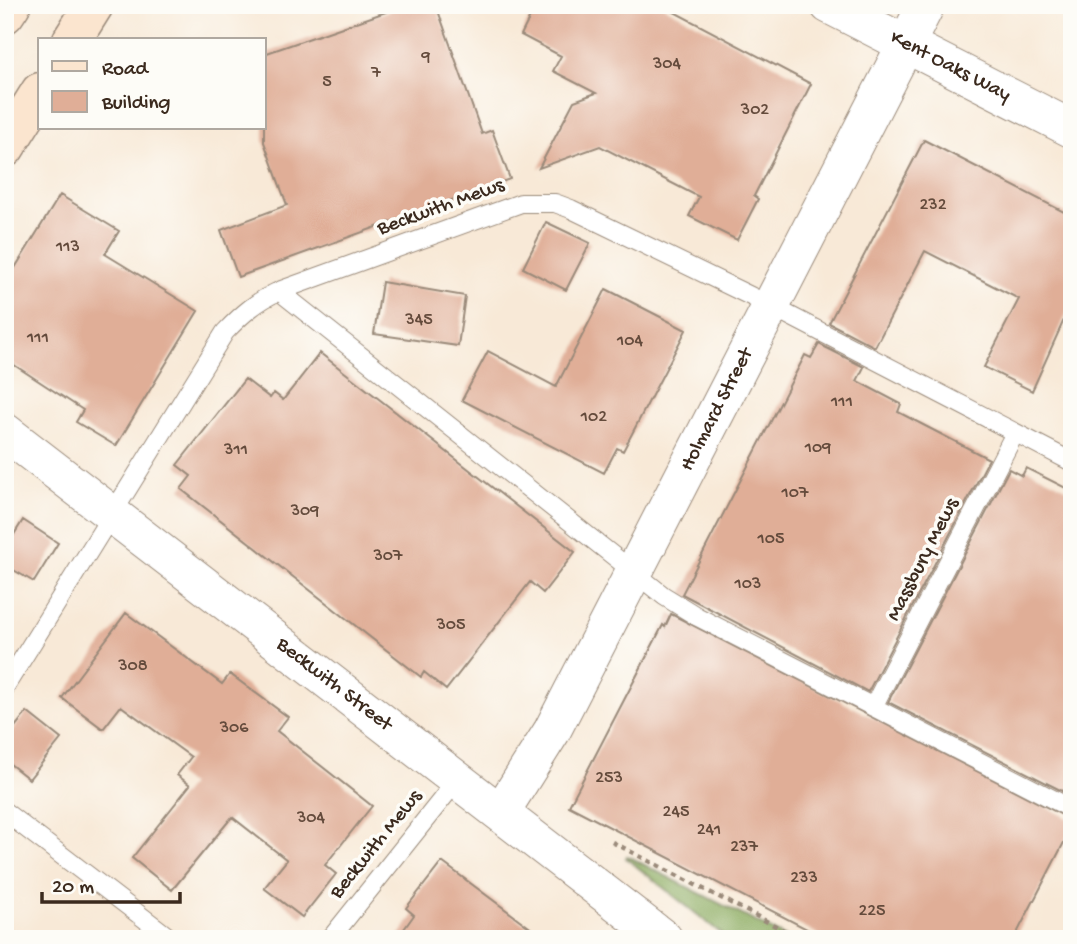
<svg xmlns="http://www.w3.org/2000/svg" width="1077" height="944" viewBox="0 0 1077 944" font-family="'Gochi Hand',sans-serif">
	<rect width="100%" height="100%" fill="#fdfcf7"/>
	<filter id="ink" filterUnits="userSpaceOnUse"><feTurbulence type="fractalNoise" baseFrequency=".0143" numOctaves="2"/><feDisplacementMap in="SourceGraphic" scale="14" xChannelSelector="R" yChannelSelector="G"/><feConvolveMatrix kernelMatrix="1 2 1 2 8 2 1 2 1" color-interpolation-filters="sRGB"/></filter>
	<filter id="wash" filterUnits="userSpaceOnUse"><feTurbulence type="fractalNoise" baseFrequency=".00686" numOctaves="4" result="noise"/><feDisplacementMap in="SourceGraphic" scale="28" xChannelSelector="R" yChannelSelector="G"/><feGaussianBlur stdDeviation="1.57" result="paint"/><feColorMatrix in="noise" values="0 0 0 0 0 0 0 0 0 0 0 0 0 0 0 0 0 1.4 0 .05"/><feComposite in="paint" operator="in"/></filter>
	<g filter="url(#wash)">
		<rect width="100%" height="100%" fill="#f8e9d7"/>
		<path fill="#8aaa5e" stroke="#626a3e" stroke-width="2" d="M627 856 789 939H728L626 858Z"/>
		<g id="blocks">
			<path fill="#e0ae97" d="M406 5H436L482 134 492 130 510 179 238 277 221 230 287 205 264 142V54Z
				M536 5H661L811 84 754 196 758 199 737 240 689 216 699 197 600 146 539 168 574 101 596 93 553 71 561 56 521 35Z
				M924 140 1072 216V302L1032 391 984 367 1019 299 925 251 875 347 829 323Z
				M60 195 119 231 105 254 198 311 116 446 76 422 83 410 5 359V284Z
				M546 222 590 243 566 290 523 268Z
				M382 282 465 296 458 346 374 334Z
				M606 289 686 330 623 451 617 448 604 473 462 400 488 351 556 387Z
				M819 344 864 367 857 381 901 404 898 412 989 459 868 692 682 594 805 355 811 358Z
				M320 353 575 552 543 593 530 582 446 690 424 672 421 677 181 489 191 476 177 465 245 379 270 398 274 393 283 400Z
				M1026 468 1072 491V796L888 702 1009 469 1022 476Z
				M23 520 58 543 34 582 5 565V549Z
				M126 613 222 684 230 674 288 717 277 731 372 806 325 865 336 874 302 917 264 888 287 860 232 817 172 890 132 858 190 785 177 775 191 757 121 706 103 729 62 698Z
				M671 614 1072 820V827L1014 939H826L569 806 663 625 665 627Z
				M27 712 61 739 29 779 5 760V739Z
				M442 862 545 939H397L414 915 406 908Z"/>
		</g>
	</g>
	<g filter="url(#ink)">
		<use href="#blocks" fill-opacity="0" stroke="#9a8a7a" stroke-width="2"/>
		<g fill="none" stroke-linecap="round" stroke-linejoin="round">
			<g stroke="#9a8a7a" stroke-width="20">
				<path id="lane" d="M279 291 664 596 698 617 1072 809
					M5 687 225 332C242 314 257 301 279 291L521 203H555L571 209 769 305 1072 462
					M873 707 1015 433
					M5 812 171 939
					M330 939 458 779"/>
			</g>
			<g stroke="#9a8a7a" stroke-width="39">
				<g id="street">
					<path id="s1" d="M829 5 1072 129"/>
					<path id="s2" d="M5 432 664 939"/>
					<path id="s3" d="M501 812 552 731 926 5"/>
				</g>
			</g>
			<g stroke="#9a8a7a" stroke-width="41">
				<path id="secondary" d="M5 14 11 5
					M72 40 94 5
					M5 148 40 92"/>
			</g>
			<path stroke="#9a8a7a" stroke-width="4.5" stroke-dasharray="5 5" stroke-linecap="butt" d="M612 842 801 939"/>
			<use href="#lane" stroke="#fff" stroke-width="18"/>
			<use href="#street" stroke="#fff" stroke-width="37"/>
			<use href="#secondary" stroke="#fbe5cf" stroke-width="38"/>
		</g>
	</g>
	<g text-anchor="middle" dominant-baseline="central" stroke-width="7" stroke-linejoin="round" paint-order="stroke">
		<g font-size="18" fill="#644b3c">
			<text x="426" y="57">9</text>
			<text x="667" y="64">304</text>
			<text x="376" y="73">7</text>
			<text x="327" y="82">5</text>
			<text x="755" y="110">302</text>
			<text x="933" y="205">232</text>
			<text x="68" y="247">113</text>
			<text x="419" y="320">345</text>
			<text x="38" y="338">111</text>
			<text x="630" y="341">104</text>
			<text x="842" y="402">111</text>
			<text x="594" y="417">102</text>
			<text x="818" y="448">109</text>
			<text x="236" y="450">311</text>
			<text x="795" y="493">107</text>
			<text x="305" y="511">309</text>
			<text x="771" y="539">105</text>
			<text x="388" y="556">307</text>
			<text x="748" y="584">103</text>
			<text x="451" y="625">305</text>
			<text x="133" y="666">308</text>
			<text x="234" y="728">306</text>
			<text x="609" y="778">253</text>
			<text x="676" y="812">245</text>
			<text x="311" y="818">304</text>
			<text x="709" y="830">241</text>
			<text x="744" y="847">237</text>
			<text x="804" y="878">233</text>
			<text x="872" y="911">225</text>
		</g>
		<g font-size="21" fill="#3b2a1e" stroke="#fdfcf7">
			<text stroke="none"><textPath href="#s1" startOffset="136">Kent Oaks Way</textPath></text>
			<text transform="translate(441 208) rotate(-20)">Beckwith Mews</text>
			<text stroke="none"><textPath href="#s3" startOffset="457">Holmard Street</textPath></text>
			<text transform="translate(924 560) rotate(-63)">Massbury Mews</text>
			<text stroke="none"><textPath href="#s2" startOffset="415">Beckwith Street</textPath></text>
			<text transform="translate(377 845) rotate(-51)">Beckwith Mews</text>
		</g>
	</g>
	<rect width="1077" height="944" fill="none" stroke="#fdfcf7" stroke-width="28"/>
	<rect x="38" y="38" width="228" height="91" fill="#fdfcf7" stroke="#afa8a0" stroke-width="2"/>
	<rect x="52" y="61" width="35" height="10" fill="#fbe5cf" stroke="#afa8a0" stroke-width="2"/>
	<text x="102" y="74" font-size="21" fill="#3b2a1e">Road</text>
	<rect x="52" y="91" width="35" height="21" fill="#e0ae97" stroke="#afa8a0" stroke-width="2"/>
	<text x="102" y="108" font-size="21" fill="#3b2a1e">Building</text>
	<path d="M42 892v10h138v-10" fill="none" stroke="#3b2a1e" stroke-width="3.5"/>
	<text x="52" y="892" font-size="21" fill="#3b2a1e" stroke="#fdfcf7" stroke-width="5" paint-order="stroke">20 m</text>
</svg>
